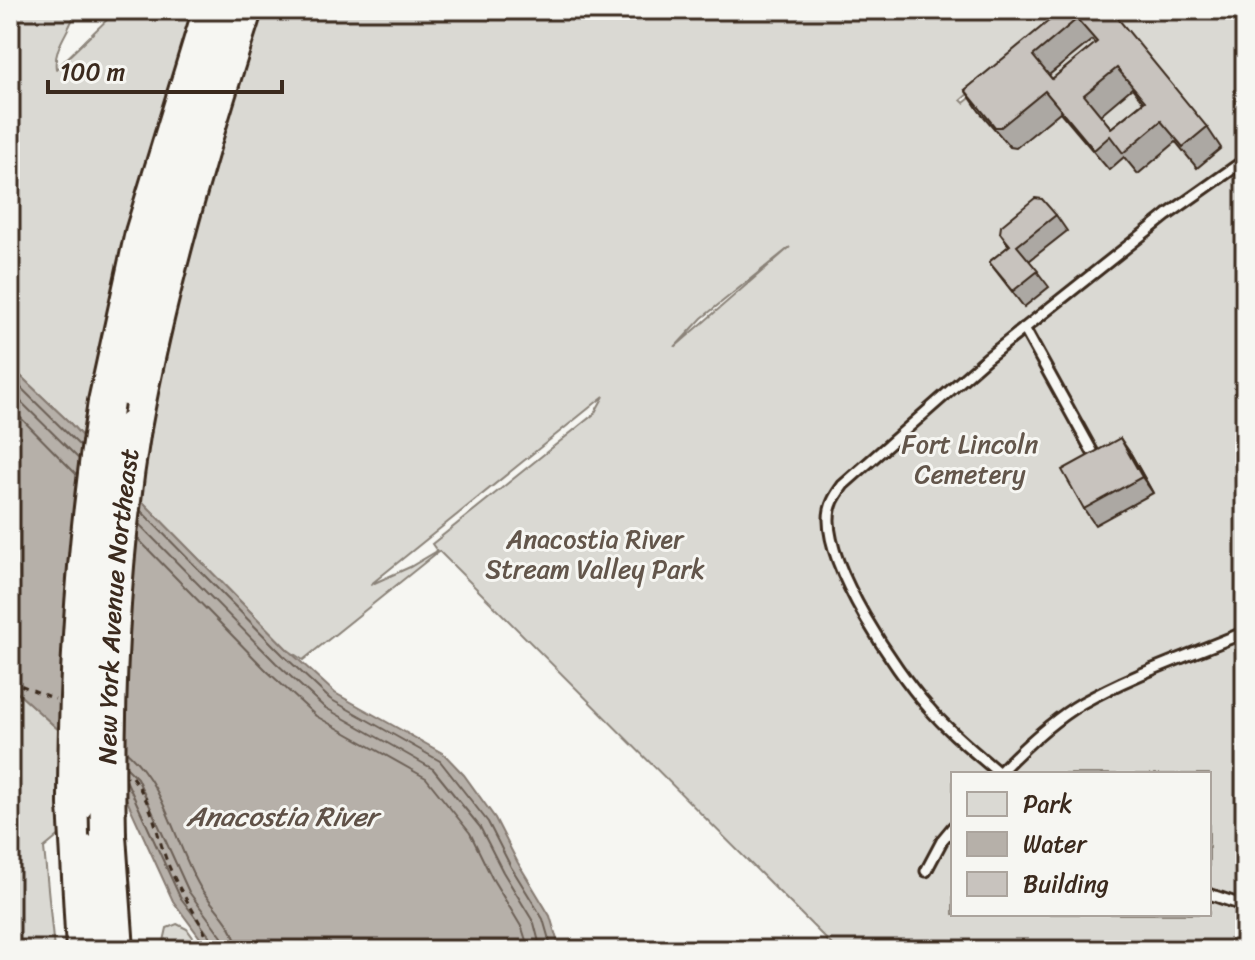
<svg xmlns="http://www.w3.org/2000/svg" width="1255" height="960" viewBox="0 0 1255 960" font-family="Sriracha,sans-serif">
	<rect width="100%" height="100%" fill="#f6f6f2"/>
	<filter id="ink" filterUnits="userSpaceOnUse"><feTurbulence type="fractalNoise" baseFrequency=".0125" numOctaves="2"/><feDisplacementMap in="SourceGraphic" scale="16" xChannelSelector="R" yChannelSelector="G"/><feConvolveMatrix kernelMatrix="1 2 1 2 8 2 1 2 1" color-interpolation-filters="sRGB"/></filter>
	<g filter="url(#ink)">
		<path fill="#dad9d3" stroke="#8a8278" stroke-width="2" fill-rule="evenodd" d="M10 10H76C70 32 53 46 56 69L117 10H878L886 15 908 10H1076L969 93 961 100 964 103 1078 10H1245V950H837L439 551 303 660 288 650 134 493 69 422 10 366ZM790 247 675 347 702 318ZM604 396 594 414 432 544 437 551 410 567 370 585ZM953 774H1209V914H953Z
			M10 686 120 785 44 848 54 950H10Z
			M177 924 187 929 202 950H162L167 928Z"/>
		<path fill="#b6b0a9" stroke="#857a71" stroke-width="2" d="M10 366 69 422 134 493 288 650 335 693 444 754 464 775 495 818 518 863 550 916 560 950H209L173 901 120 785 10 686Z"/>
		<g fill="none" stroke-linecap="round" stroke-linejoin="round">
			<path stroke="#6c6056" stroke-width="2" d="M10 377 80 446
				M10 391 79 459
				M10 407 77 475
				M141 511 283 655 330 699 440 761 488 822 511 867 543 919 552 950
				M139 524 276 663 324 707 433 769 480 827 503 872 534 923 541 950
				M138 539 267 671 316 716 426 778 470 833 492 878 522 928 529 950
				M126 751C166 786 174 842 200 887 212 907 236 925 237 950
				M126 767 137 778 189 892 222 937 225 950
				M126 780 180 897 214 942 215 950"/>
			<g stroke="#3b2a1e" stroke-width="15">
				<path id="service" d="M1024 328 1098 462
					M998 774C1023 748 1051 721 1082 703 1133 674 1191 655 1245 632
					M1000 774C976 753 949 732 928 707 894 669 828 569 829 519 829 505 835 496 843 485L987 358 1167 215 1245 160
					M926 871 943 839 953 827
					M1209 894 1245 906"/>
			</g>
			<g stroke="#3b2a1e" stroke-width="40">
				<path id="motorway" d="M106 402 143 233 211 10
					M133 428C159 285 200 148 244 10
					M76 804 84 950
					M108 836 116 950"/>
			</g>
			<path stroke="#3b2a1e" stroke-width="3" stroke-dasharray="6 6" stroke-linecap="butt" d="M10 681 55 699
				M132 777C158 812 155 837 172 873 184 900 203 921 211 950"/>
			<use href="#service" stroke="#f6f6f2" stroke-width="9"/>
			<use href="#motorway" stroke="#f6f6f2" stroke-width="34"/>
			<g stroke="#3b2a1e" stroke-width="40" stroke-linecap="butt">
				<g id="motorway-bridge">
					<path d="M76 804C76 669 85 536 106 402"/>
					<path id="s1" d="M108 836C105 699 111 564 133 428"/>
				</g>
			</g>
			<use href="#motorway-bridge" stroke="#f6f6f2" stroke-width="34"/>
		</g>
		<path fill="#aca8a3" stroke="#3b2a1e" stroke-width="2" fill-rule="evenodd" d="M1074 15 1207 127 1221 148 1197 168 1176 142 1138 174 1124 157 1109 170 1060 112 1016 148 1010 147 979 111 965 90ZM1092 40 1095 44 1052 79 1049 75ZM1132 88 1143 102 1111 128 1100 115Z
			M1056 215 1067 231 1029 261 1049 287 1024 307 989 262 1009 246 1000 233Z
			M1131 454 1153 493 1095 525 1084 509Z"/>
		<path fill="#8c8885" stroke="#3b2a1e" stroke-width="2" d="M1120 438 1131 454 1153 493 1142 477Z"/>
		<path fill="#c8c3be" stroke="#3b2a1e" stroke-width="2" fill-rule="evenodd" d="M1062 10H1070L1074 15 1080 10H1111L1207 127 1183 147 1161 121 1123 153 1110 136 1094 150 1045 91 1001 127H995L965 90ZM1077 19 1097 42 1052 79 1033 56ZM1117 68 1145 101 1111 128 1084 95Z
			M1035 198 1042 199 1056 215 1017 246 1038 271 1013 291 989 262 1010 245 1000 233 1001 226Z
			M1120 438 1142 477 1084 509 1062 470Z"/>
	</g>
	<g text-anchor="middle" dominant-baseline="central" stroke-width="6" stroke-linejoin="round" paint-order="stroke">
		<g font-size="26" fill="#63564b" stroke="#f6f6f2">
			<text x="970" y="444">Fort Lincoln<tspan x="970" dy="30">Cemetery</tspan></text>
			<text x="595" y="539">Anacostia River<tspan x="595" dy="30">Stream Valley Park</tspan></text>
		</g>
		<g font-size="26" fill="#3b2a1e" stroke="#f6f6f2">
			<text stroke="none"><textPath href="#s1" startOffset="230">New York Avenue Northeast</textPath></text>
		</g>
		<g font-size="28" font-style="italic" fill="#605248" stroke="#f6f6f2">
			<text x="282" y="816">Anacostia River</text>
		</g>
	</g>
	<rect width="1255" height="960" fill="none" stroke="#f6f6f2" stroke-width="40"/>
	<rect x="20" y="20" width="1215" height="920" fill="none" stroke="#3b2a1e" stroke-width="3" filter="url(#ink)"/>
	<rect x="951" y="772" width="260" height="144" fill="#f6f6f2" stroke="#aba49d" stroke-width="2"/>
	<rect x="967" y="792" width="40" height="24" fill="#dad9d3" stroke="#aba49d" stroke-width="2"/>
	<text x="1023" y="812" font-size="24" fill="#3b2a1e">Park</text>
	<rect x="967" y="832" width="40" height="24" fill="#b6b0a9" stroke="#aba49d" stroke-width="2"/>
	<text x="1023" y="852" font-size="24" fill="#3b2a1e">Water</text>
	<rect x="967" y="872" width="40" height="24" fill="#c8c3be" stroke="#aba49d" stroke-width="2"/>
	<text x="1023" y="892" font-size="24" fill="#3b2a1e">Building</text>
	<path d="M48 80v12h234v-12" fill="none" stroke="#3b2a1e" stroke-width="4"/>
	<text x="60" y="80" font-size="24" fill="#3b2a1e" stroke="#f6f6f2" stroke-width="6" paint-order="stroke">100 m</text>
</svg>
